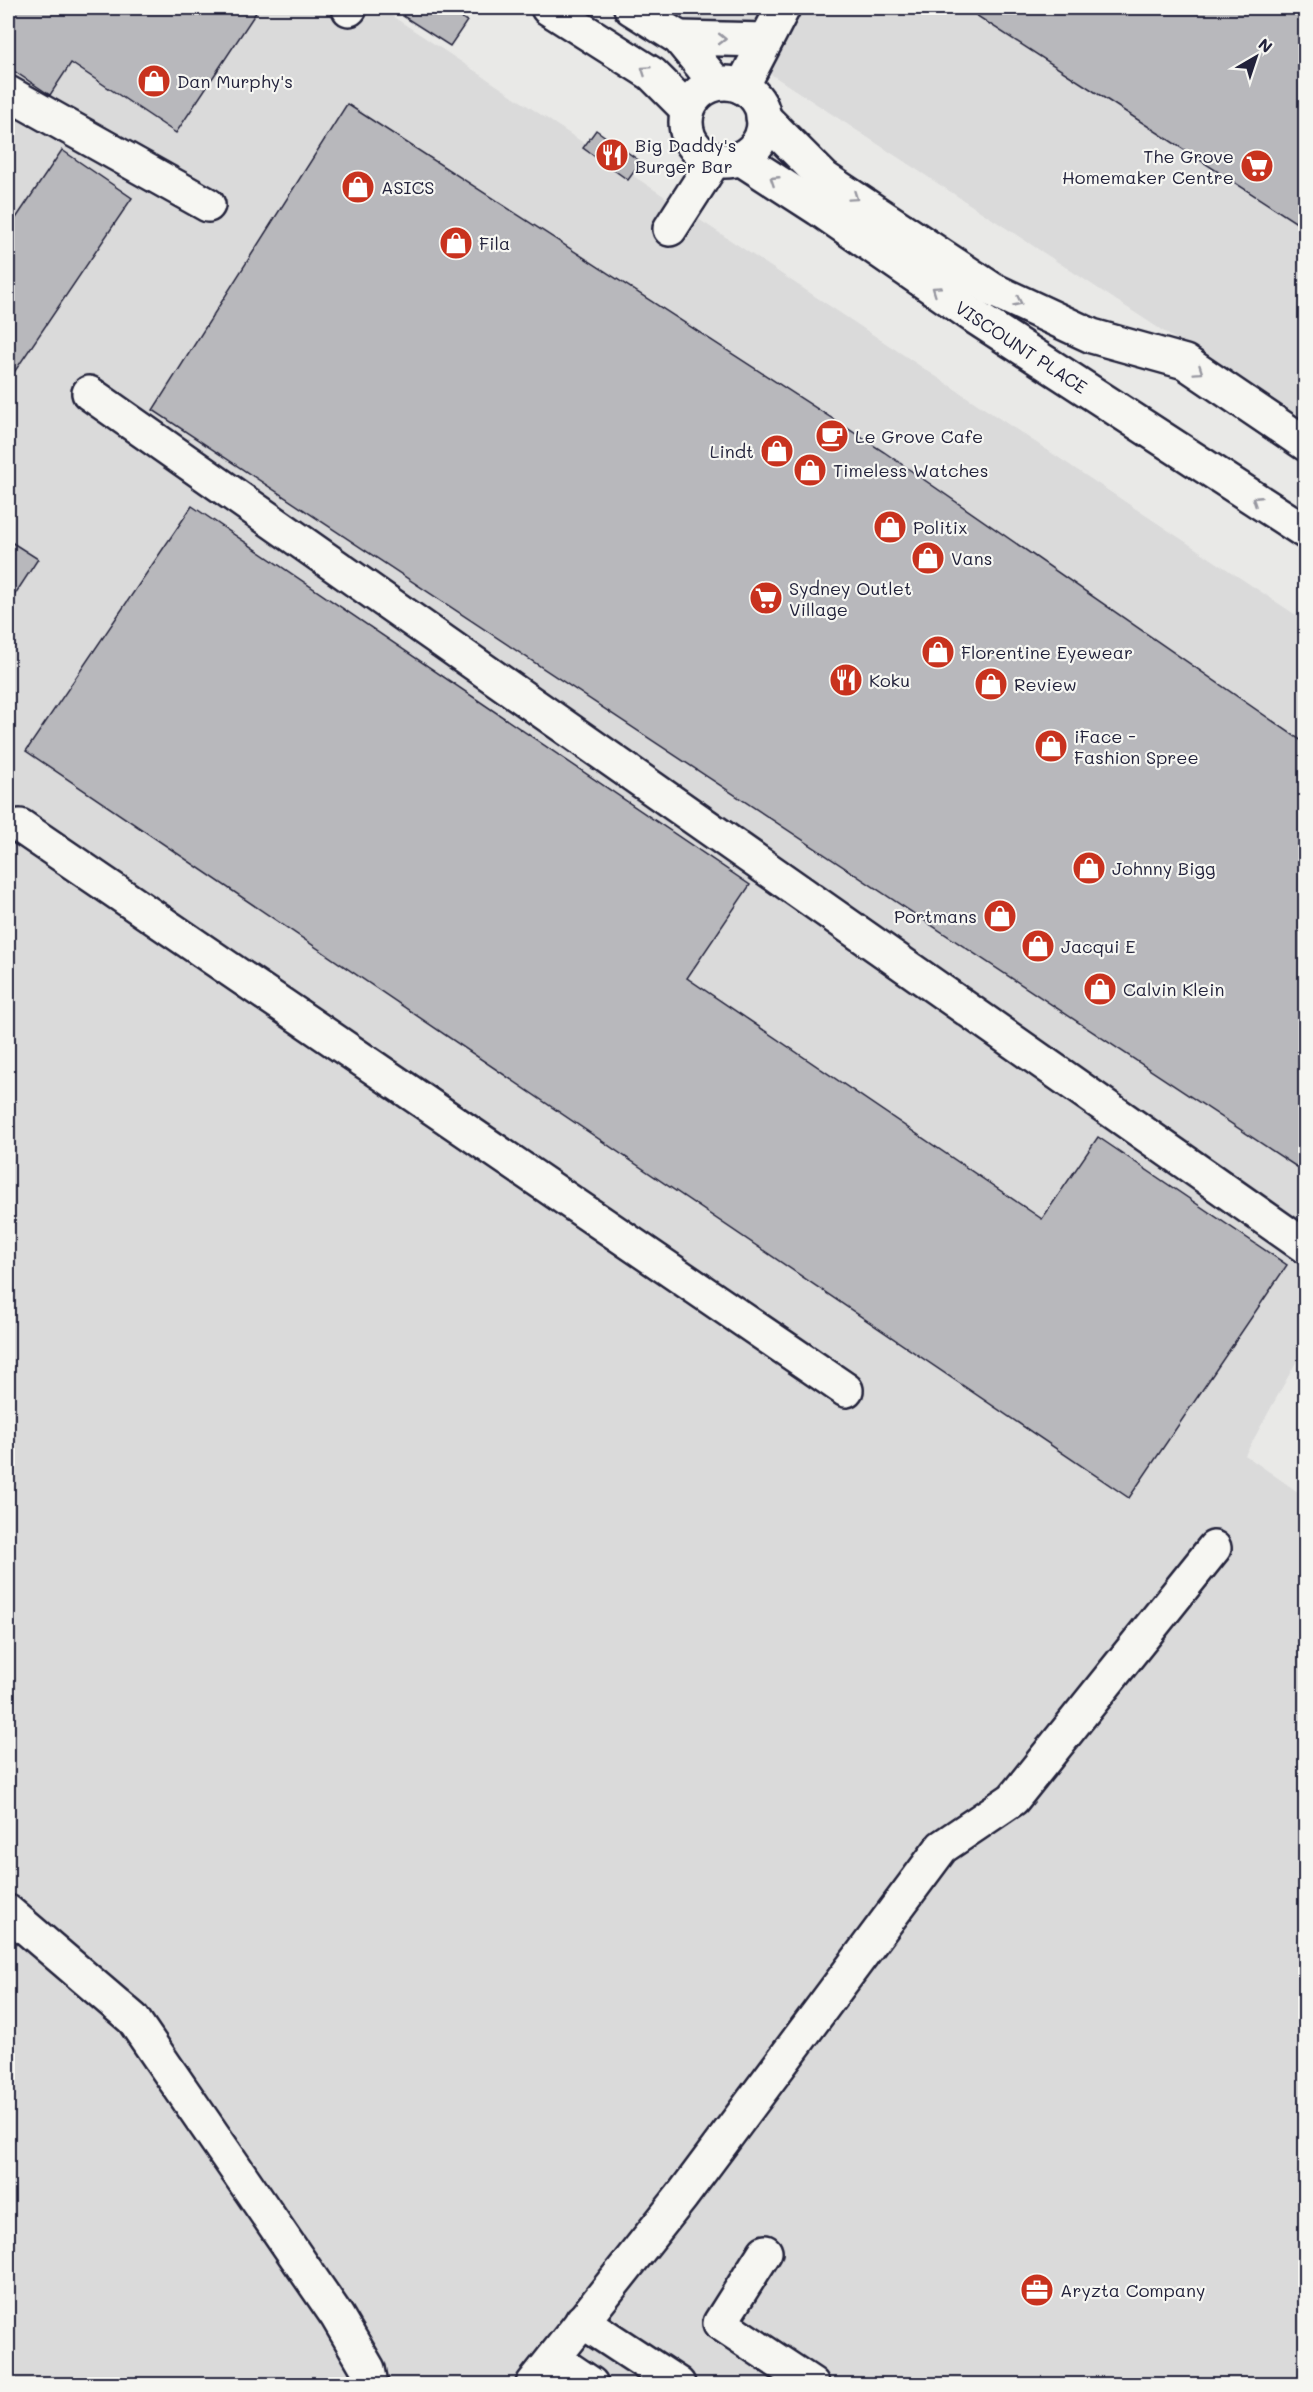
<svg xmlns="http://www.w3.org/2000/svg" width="1313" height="2392" viewBox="0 0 1313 2392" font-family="Mali,sans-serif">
	<rect width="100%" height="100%" fill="#e9e9e7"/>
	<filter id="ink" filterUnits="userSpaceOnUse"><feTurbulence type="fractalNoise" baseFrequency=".0167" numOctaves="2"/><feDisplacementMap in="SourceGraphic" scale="12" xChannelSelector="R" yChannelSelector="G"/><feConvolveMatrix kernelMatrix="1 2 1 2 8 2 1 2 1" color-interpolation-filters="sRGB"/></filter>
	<g filter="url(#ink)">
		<path fill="#dadada" d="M8 8H380L1305 621V1346L1245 1455 1305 1497V2384H8Z
			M670 8H1305V424Z"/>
		<path fill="#b8b8bc" stroke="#22223b" stroke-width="1.5" d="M8 8H259L176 133 71 63 50 95 8 67Z
			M408 8H446L467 21 450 46 403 16Z
			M965 8H1306V229L1112 103Z
			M347 104 884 452 1306 744V1173L153 410Z
			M596 130 641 162 628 180 583 148Z
			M62 150 132 198 15 371 8 366V230Z
			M192 506 750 885 687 978 1042 1219 1098 1137 1287 1265 1129 1498 26 751Z
			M8 540 38 559 8 605Z"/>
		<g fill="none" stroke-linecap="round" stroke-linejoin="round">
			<g stroke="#22223b" stroke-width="38">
				<g id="minor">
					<path d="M548 8 652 74 688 110"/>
					<path d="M631 8 679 38 716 83"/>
					<path d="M349 9 350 8"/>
					<path d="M679 38 766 40"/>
					<circle cx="725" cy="122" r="39"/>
					<path d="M742 87 783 8"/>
					<path d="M8 93 208 205"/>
					<path d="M763 117 824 178 993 290 1092 336 1185 362 1306 444"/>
					<path id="s1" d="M740 158 819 209 975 317 1306 532"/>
					<path d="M670 229 715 159"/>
					<path d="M89 393 1306 1247"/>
					<path d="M20 826 846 1390"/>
					<path d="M8 1912 133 2019 337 2316 368 2369 371 2384"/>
					<path d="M765 2252 720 2323 812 2384"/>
					<path d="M582 2321 678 2384"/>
					<path d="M554 2359 591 2384"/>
					<path d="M533 2384 682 2196 942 1847 1013 1799 1214 1548"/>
				</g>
			</g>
			<use href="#minor" stroke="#f6f6f2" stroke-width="33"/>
		</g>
		<defs><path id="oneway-chevron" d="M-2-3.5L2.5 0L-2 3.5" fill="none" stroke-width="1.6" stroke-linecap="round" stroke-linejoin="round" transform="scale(1.5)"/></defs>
		<g stroke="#9797a0">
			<use href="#oneway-chevron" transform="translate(722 39) rotate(1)"/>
			<use href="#oneway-chevron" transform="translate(645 70) rotate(-146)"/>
			<use href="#oneway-chevron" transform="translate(774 180) rotate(-147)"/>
			<use href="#oneway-chevron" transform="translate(854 197) rotate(34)"/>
			<use href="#oneway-chevron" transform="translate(936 290) rotate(-145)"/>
			<use href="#oneway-chevron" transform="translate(1018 302) rotate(25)"/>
			<use href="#oneway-chevron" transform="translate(1199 371) rotate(34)"/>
			<use href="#oneway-chevron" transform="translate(1256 500) rotate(-147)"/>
		</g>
	</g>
	<defs>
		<g id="shop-disc" transform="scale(1.725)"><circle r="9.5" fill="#c8321e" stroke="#f6f6f2"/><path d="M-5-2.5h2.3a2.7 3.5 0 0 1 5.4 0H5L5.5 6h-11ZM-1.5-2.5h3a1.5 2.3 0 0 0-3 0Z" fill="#fff"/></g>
		<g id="restaurant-disc" transform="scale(1.725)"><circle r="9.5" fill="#c8321e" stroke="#f6f6f2"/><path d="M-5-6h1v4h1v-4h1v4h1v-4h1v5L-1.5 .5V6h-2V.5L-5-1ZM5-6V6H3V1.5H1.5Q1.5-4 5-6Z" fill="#fff"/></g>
		<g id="supermarket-disc" transform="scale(1.725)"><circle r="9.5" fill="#c8321e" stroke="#f6f6f2"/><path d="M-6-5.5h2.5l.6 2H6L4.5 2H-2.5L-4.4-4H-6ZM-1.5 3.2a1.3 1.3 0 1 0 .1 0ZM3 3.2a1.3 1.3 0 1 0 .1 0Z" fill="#fff"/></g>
		<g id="cafe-disc" transform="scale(1.725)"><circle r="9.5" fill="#c8321e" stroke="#f6f6f2"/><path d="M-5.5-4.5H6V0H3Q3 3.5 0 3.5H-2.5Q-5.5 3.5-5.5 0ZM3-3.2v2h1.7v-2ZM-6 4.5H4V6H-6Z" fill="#fff"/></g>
		<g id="office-disc" transform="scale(1.725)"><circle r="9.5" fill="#c8321e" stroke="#f6f6f2"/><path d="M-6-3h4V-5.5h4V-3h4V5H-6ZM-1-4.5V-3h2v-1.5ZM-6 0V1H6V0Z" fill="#fff"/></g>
	</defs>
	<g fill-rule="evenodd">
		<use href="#shop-disc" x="154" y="81"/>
		<use href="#restaurant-disc" x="612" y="155"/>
		<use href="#supermarket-disc" x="1257" y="166"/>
		<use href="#shop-disc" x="358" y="187"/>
		<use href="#shop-disc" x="456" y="243"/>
		<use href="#cafe-disc" x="832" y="436"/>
		<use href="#shop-disc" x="777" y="451"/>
		<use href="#shop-disc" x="810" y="470"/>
		<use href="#shop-disc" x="890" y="527"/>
		<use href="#shop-disc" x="928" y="558"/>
		<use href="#supermarket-disc" x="766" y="598"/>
		<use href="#shop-disc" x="938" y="652"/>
		<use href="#restaurant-disc" x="846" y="680"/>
		<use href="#shop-disc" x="991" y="684"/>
		<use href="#shop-disc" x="1051" y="746"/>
		<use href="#shop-disc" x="1089" y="868"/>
		<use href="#shop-disc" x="1000" y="916"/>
		<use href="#shop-disc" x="1038" y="946"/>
		<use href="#shop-disc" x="1100" y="989"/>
		<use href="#office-disc" x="1037" y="2290"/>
	</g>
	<g text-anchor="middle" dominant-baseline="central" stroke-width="4.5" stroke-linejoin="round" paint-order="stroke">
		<g font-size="18" fill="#22223b" stroke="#f6f6f2" text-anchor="start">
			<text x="177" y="81">Dan Murphy's</text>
			<text x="635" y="145">Big Daddy's<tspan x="635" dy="21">Burger Bar</tspan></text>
			<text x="1234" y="156" text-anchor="end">The Grove<tspan x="1234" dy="21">Homemaker Centre</tspan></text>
			<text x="381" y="187">ASICS</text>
			<text x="479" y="243">Fila</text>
			<text x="855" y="436">Le Grove Cafe</text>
			<text x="754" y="451" text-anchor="end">Lindt</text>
			<text x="833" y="470">Timeless Watches</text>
			<text x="913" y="527">Politix</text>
			<text x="951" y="558">Vans</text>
			<text x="789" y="588">Sydney Outlet<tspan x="789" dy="21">Village</tspan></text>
			<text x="961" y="652">Florentine Eyewear</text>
			<text x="869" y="680">Koku</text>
			<text x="1014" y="684">Review</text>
			<text x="1074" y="736">iFace -<tspan x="1074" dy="21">Fashion Spree</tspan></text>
			<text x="1112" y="868">Johnny Bigg</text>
			<text x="977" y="916" text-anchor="end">Portmans</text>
			<text x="1061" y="946">Jacqui E</text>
			<text x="1123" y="989">Calvin Klein</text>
			<text x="1060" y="2290">Aryzta Company</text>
		</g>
		<g font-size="18" fill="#22223b" stroke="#f6f6f2">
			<text stroke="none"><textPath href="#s1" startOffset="339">VISCOUNT PLACE</textPath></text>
		</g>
	</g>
	<rect width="1313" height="2392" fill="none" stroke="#f6f6f2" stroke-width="30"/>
	<rect x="15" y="15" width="1283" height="2362" fill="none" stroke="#22223b" stroke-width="2" filter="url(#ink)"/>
	<g transform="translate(1256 57) rotate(39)" stroke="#f6f6f2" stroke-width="4.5" paint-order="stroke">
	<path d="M0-4.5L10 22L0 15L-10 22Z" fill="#22223b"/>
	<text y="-9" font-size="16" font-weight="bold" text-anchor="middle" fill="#22223b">N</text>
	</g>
</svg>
